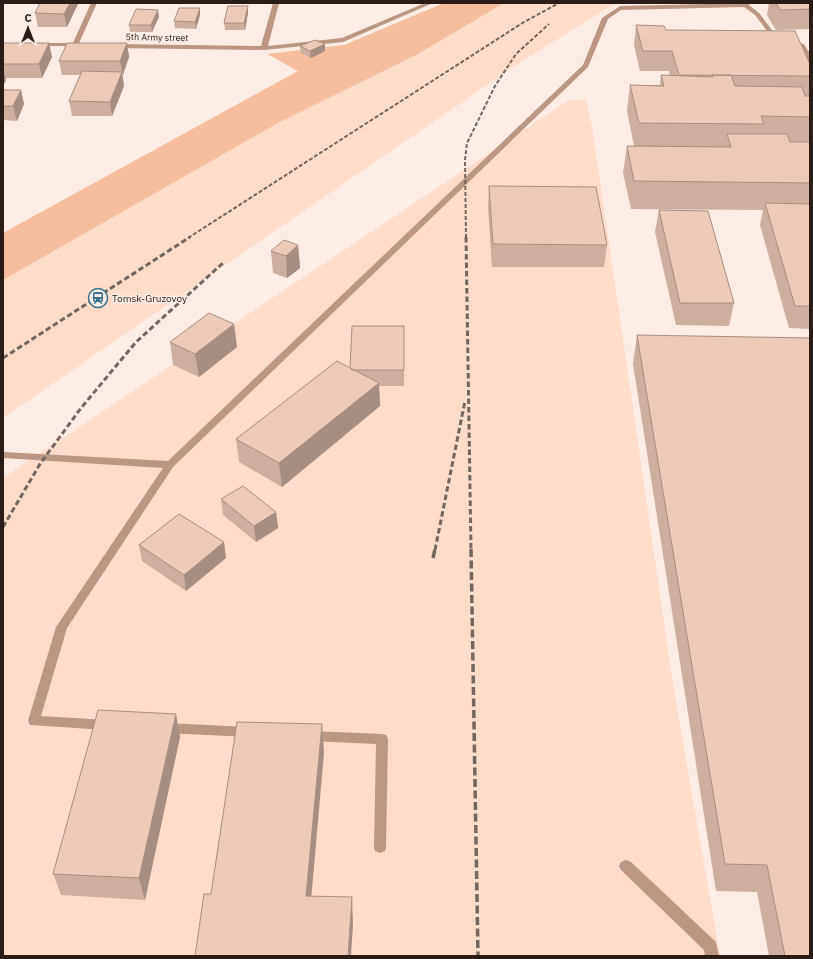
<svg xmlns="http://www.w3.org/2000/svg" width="813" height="959" viewBox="0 0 813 959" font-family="'IBM Plex Sans',sans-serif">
	<rect width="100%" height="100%" fill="#fbece5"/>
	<path fill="#fedcca" d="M504 3H616L519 63 3 418V280L274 124 418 54Z
		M569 100H586L592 126 673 684 720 956H3V478Z"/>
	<path fill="#f6bd9f" d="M444 3H504L418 54 278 123 3 280V233L298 71 267 54 344 45Z"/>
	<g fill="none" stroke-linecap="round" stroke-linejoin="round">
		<path fill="#bb9683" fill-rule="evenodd" d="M91 3H97L79 43 82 45 81 46H35L34 45 37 43H73Z
			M273 3H279L268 46 342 38 425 3H433L343 42 264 50 115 48 112 46 115 44 261 46Z
			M750 3 749 5 759 13 778 38 804 44 810 54V62L807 60 799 46 774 40 755 15 744 7 621 10 608 19 588 67 173 467 67 628 41 716 107 720 111 721 113 725 111 729 107 730 30 725 28 721 56 627 163 468 3 458V452L168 461 583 65 602 18 620 6Z
			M165 723 249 727 253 728 255 732 253 736 249 737 165 733 161 732 159 728 161 724Z
			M311 731 382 734 386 735 388 739 386 847 385 851 380 853 375 851 374 847 376 744 311 741 307 740 305 736 307 732Z
			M626 860 631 862 716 942 719 956H705L704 950 621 870 619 866 621 862Z"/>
		<path stroke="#746660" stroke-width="2" stroke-dasharray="4 2" stroke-linecap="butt" d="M188 238 524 22 559 3
			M466 238 465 160 467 143 495 86 516 54 549 24"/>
		<path stroke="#746660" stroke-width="3" stroke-dasharray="5.5 3" stroke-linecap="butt" d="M466 237 471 550
			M3 358 190 237
			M3 527 40 464 81 408 136 342 223 263
			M435 550 465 401"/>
		<path stroke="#746660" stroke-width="3.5" stroke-dasharray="8 3.5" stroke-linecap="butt" d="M471 549 478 956
			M433 558 435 549"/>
	</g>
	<path fill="#ccaf9f" d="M70 3H78V4L67 27H38L35 13Z
		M769 3H810V29L776 30 767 15Z
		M248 6V13L245 30H225L224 23Z
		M200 15 196 29 175 28 174 21Z
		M159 17 152 32H130L129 25Z
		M636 25 666 30 810 64V142H807H810V329L789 328 760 225 763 210 631 209 623 173 627 146H634L627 111 630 85H660L661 75 670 76 669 71H640L634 45Z
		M3 43 52 57 42 78H5L6 80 3 86Z
		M127 43 129 57 122 75 124 86 112 116H72L69 101 80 75H62L59 61Z
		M325 44V51L311 58 301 53 300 46Z
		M3 90H21L24 104 17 121 3 120Z
		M489 186 607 245 604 267H492L488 208Z
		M659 210 734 303 729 326 676 325 655 232Z
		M298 245 300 268 287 278 273 273 271 251Z
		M234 324 237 347 199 377 173 365 170 342Z
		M404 326V386H379L380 406 282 487 239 462 236 439 350 368Z
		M637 335 810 956H769L757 892 716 891 633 364Z
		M221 499 276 512 278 528 256 542 223 515Z
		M224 542 226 558 186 591 142 561 139 545Z
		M180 737 145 900 61 895 53 874Z"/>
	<path fill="#a68e82" d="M70 3H78V4L67 27 64 14Z
		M248 6V13L245 30 244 23Z
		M200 8V15L196 29 195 22Z
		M158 10 159 17 152 32 151 25Z
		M49 43 52 57 42 78 39 64Z
		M127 43 129 57 123 75 120 61Z
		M325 44V51L311 58 310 51Z
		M3 68 6 80 3 86Z
		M122 72 124 86 112 116 110 102Z
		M21 90 24 104 17 121 13 106Z
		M298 245 300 268 287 278 286 256Z
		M234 324 237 347 199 377 195 354Z
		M379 383 380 406 282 487 279 463Z
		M276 512 278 528 256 542 254 526Z
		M224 542 226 558 186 591 184 575Z
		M176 714 180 737 145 900 139 878Z
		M322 724 324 753 309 923 306 896Z
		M352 897 353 924 351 956H348Z"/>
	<path fill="#edcbb9" stroke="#a68e82" d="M40 3H70L64 14 35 13Z
		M776 3H810V9L780 10Z
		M228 6H248L244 23H224Z
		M179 8H200L195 22 174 21Z
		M136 9 158 10 151 25H129Z
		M636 25 664 26 666 30 795 31 810 64V76L679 75 672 51H643Z
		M315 40 325 44 310 51 300 46Z
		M3 43H49L39 64H3Z
		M67 43H127L120 61H59Z
		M82 71 122 72 110 102 69 101Z
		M661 75 713 77 712 75H731L735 86 802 87 805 96H810V117L761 116 764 124 639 123 630 85 664 86Z
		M3 90H21L13 106H3Z
		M727 134H787L790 142H810V183L634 181 627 146 731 147Z
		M489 186 596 187 607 245 493 244Z
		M765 203 810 204V306H795Z
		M659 210 708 211 734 303H680Z
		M284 240 298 245 286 256 271 251Z
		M209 313 234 324 195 354 170 342Z
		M352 326H404V370H353L350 368Z
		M637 335 810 338V956H785L767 865 725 864Z
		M337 361 379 383 279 463 236 439Z
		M243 486 276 512 254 526 221 499Z
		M179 514 224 542 184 575 139 545Z
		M98 710 176 714 139 878 53 874Z
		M237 722 322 724 306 896 352 897 348 956H195L204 894H211Z"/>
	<defs>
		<g id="station-ring" transform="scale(1)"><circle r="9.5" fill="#fbece5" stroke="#39728c" stroke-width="1.5"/><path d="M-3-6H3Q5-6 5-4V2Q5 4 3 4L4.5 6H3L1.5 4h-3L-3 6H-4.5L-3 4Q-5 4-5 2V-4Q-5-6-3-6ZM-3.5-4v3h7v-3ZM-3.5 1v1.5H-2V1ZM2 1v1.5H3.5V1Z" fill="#39728c"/></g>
	</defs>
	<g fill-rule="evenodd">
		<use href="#station-ring" x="98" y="298"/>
	</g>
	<g text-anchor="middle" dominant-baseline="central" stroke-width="3" stroke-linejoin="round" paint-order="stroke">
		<g font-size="9" fill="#2a1d17" stroke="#fbece5">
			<text transform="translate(157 37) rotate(1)">5th Army street</text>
		</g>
		<g font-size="10" fill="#2a1d17" stroke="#fbece5" text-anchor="start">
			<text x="112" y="298">Tomsk-Gruzovoy</text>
		</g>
	</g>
	<rect width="813" height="959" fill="none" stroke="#2a1d17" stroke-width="8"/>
	<g transform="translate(28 28)" stroke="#fbece5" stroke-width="3" paint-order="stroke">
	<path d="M0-3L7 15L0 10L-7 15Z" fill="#2a1d17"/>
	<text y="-6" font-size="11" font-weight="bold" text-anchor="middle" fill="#2a1d17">С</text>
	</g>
</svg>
